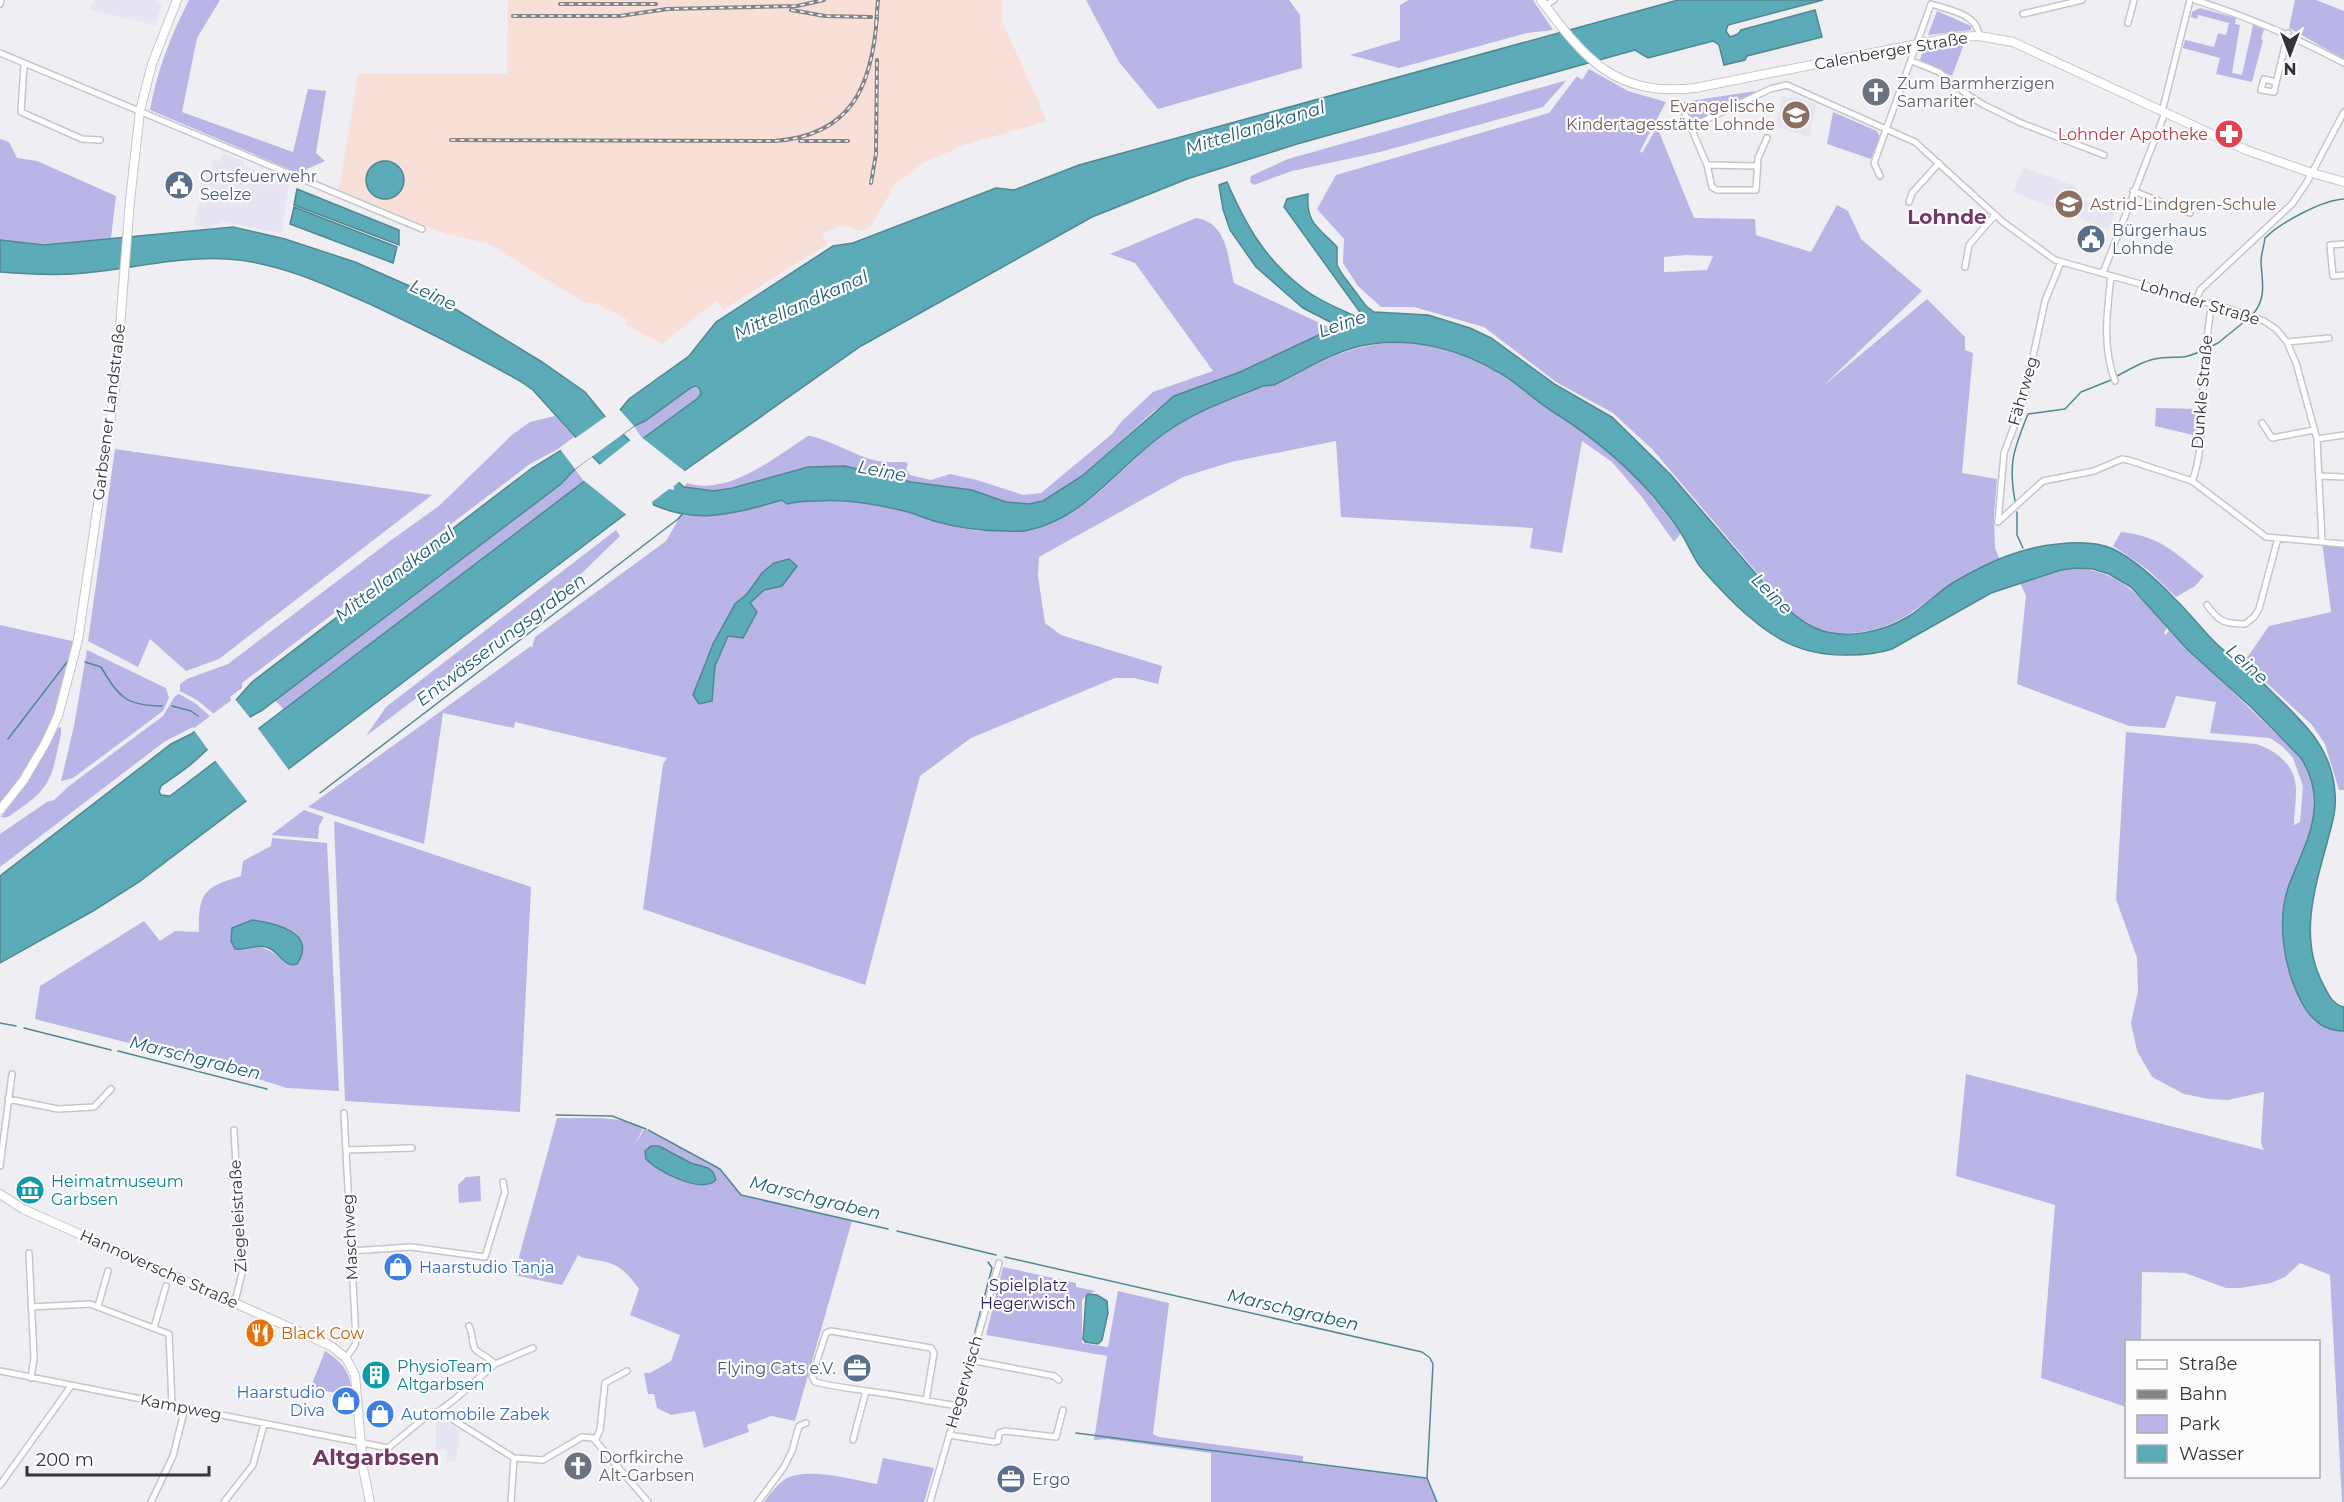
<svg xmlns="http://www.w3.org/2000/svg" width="2344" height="1502" viewBox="0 0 2344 1502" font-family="Montserrat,sans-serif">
	<rect width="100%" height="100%" fill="#efeff3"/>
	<path fill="#e6e5f1" d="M94 0H156L162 5 155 25 90 10Z
		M1782 96 1806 100 1816 104 1809 138 1776 126Z
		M223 153 244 161 243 165 271 176 273 172 290 179 281 233 223 222 209 228 194 225 204 180 209 174 213 159 219 162Z
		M2023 167 2078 187 2075 197 2116 212 2108 230 2013 192Z
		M436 1420 445 1421 460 1430 456 1462 447 1461 446 1450H436Z"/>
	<path fill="#f8dfd7" d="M508 0H1002V21L1047 121 967 144 923 163 895 184 871 227 861 231 842 225 822 234 827 244 723 310 716 301 662 344 624 324 628 320 595 303H585L489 244 443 233 339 190 358 74H507Z"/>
	<path fill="#bab5e7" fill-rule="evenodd" d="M189 0H220L197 38 182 112 293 152 308 89 326 91 316 153 325 161 298 173 150 110C157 71 171 35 189 0Z
		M1086 0H1289L1300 15 1302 68 1158 109 1119 62Z
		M1408 0H1533L1553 30 1527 33 1399 68 1350 55 1400 40V5Z
		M2295 0H2316L2344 11V59L2289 28Z
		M2200 8 2236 18 2235 24 2240 25 2232 73 2242 75 2253 25 2264 29 2261 39 2263 40 2252 82 2216 74 2220 58 2183 48 2185 40 2214 47 2218 33 2226 35 2229 23 2198 15 2197 19 2191 17 2192 12Z
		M1937 11 1971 26V30L1928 35Z
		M1964 44 1952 76 1920 60 1923 49Z
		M1589 69 1628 91 1666 102 1640 151 1642 153 1657 127 1694 218 1755 219 1756 235 1811 252 1837 205 1848 211 1861 239 1922 291 1822 387 1927 299 1965 337V350L1973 353 1962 473 1997 479 1994 516 1995 548 2000 560C1984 566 1966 574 1951 584 1917 608 1895 631 1850 633 1839 634 1825 633 1814 628 1802 622 1792 613 1781 603L1782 602 1653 450 1613 413 1556 382 1484 327 1414 307H1381L1358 286 1343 263 1344 239 1317 209 1336 175 1549 113 1577 76 1582 80ZM1686 255 1713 256 1707 270 1664 272V257Z
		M1564 81H1566L1543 107 1380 152 1292 171 1254 185 1250 182 1251 176 1288 159Z
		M1756 91 1749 97 1693 123 1683 102Z
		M1833 112 1877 131 1880 137 1871 159 1827 144Z
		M0 139 9 142 17 158 37 161 116 196 111 238 44 245 0 240Z
		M1196 218C1228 223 1227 256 1234 283L1328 327 1339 326 1240 372 1195 388 1154 411 1082 476 1043 502 1029 504 1006 502 972 490 911 482 845 466H826L714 491 684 487 687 483C728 496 774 458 808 436 818 435 858 456 873 460 884 463 896 462 906 462L908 464 906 469 910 475 931 480 950 474 977 480 1023 495 1041 493 1112 434 1122 421 1153 392 1213 371 1135 263 1110 254Z
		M1393 343C1403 343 1414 342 1425 343 1476 349 1515 387 1556 414 1578 429 1603 444 1622 463 1644 485 1662 509 1681 533L1674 542 1642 497 1612 462 1582 441 1562 553 1530 548 1533 528 1341 517 1336 441 1231 462 1183 477 1039 557 1038 576 1045 623 1061 635 1162 666 1158 684 1134 678H1115L971 738 920 776 865 985 643 909 663 764 667 758 515 722 514 728 443 713 424 844 308 807 531 646 532 648 535 637 666 541 681 515C721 518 744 511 782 500L787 504C820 493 875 502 908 512 933 519 971 535 997 530 1018 525 1051 519 1071 511 1095 502 1133 458 1154 441 1187 414 1225 401 1263 386L1274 385C1316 365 1345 345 1393 343Z
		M692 386 700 389 701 394 698 398 642 439 634 426 645 421Z
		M2156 408 2199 409 2197 436 2155 426Z
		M555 416 574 437 558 449 530 464 242 683V688L230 697 232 701 214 714 197 700 180 691V684L187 679 228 664 390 541 439 506 513 434 530 422Z
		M115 449 432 495 219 659 186 671 150 639 138 667 88 641Z
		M575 469 584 481 568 494 284 710 275 700 561 484Z
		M616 530 620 536 580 575 366 736 386 707Z
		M2121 532C2160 536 2174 552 2204 576L2195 586 2176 597 2148 570 2113 546Z
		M2322 542 2344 544V790H2339L2325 744 2312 725 2244 662 2269 626 2331 612Z
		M2076 568C2122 572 2139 596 2167 628L2164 633 2166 635 2169 630 2301 758 2313 784 2314 814 2284 944 2289 972 2305 1008 2314 1021 2325 1027 2344 1031V1502H2342L2330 1275 2300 1263 2285 1277 2271 1283 2240 1288H2226L2185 1273 2142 1272 2141 1341 2126 1342V1407L2041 1378 2055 1205 1956 1176 1966 1074 2264 1150 2261 1143 2264 1092 2228 1100 2209 1099 2184 1094 2152 1077 2137 1051 2131 1023 2138 991 2137 958 2116 899 2126 732 2256 744C2278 751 2297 767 2296 792 2296 803 2294 814 2294 825L2300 822 2303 786 2293 758 2282 746 2270 738 2210 733 2216 702 2176 696 2165 728 2129 726 2017 684 2026 596 2020 583 2061 570Z
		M0 625 72 641 73 646C67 668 63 692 55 713 43 747 22 777 0 804Z
		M87 650 166 688 169 698 163 711 73 778 61 781 74 726Z
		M179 694 195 703 211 717 195 729 193 727 164 742 0 867V834L47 802 54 800 69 786 163 716 175 696Z
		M61 727V734C52 773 54 786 18 810 12 814 8 819 1 817L28 780 58 728Z
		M304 810 324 817 319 826 318 839 271 835Z
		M334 821 531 887 520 1112 345 1101Z
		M272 838 327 843 339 1091 287 1088 207 1063 35 1019 40 986 144 921 160 941 175 931 199 932C198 893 204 887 241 876L243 861 271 846ZM252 920 275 924 286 964C272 950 264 944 244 950Z
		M557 1118C584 1119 619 1114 643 1128L635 1145 644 1129 720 1169 741 1195 852 1221 795 1421 771 1416 747 1425 749 1432 704 1448 695 1411 671 1415 657 1408 654 1394H648L644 1373H650L671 1361 680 1335 630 1315 639 1289C626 1271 618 1263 596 1260 588 1258 585 1260 578 1255L562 1285 514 1275Z
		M480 1176 481 1201 459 1203 458 1185 466 1177Z
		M1003 1267 1076 1283V1287L1096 1291 1087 1295 1082 1300V1343L1108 1347 1118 1291 1169 1303 1153 1434 1159 1437 1303 1456V1463L1427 1478 1437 1502H1211V1453L1107 1439 1094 1440 1107 1356 986 1335Z
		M325 1351C343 1362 351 1373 352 1395L310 1389Z
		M883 1458 934 1468 924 1502H764C770 1494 778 1483 787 1478 809 1467 854 1480 877 1484Z"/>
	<path fill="#5cabb9" stroke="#508892" stroke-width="1.5" fill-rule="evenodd" d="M1678 0H1823L1728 25 1726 31 1730 37 1738 34 1741 30 1815 10 1822 37 1747 56 1745 60 1724 65 1719 45 1713 41 1648 58 1635 50 1297 144 1187 179 1092 217 861 346 674 478 684 487 714 491 732 488 808 467 845 466 911 482 972 490 1006 502 1029 504 1043 501 1082 476 1174 396 1240 372 1338 326 1303 308 1256 267 1230 230 1223 209 1219 185 1227 182C1246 225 1265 260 1304 289 1319 301 1340 309 1357 317L1362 315 1284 207 1287 199 1308 194C1306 224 1318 227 1337 247V265L1342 274 1366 306 1374 312 1428 315 1470 328 1491 338 1556 385 1612 417 1671 475 1781 603C1792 613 1802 622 1815 628 1844 641 1884 632 1909 616 1925 606 1938 592 1954 582 1987 563 2020 547 2058 544 2075 542 2098 542 2113 549 2137 561 2157 580 2175 599 2191 614 2204 633 2220 647 2225 652 2233 656 2239 660 2251 670 2262 682 2273 693 2303 722 2332 747 2335 793 2337 810 2331 827 2327 843 2314 890 2299 939 2323 984 2328 994 2332 1004 2344 1007V1031C2323 1031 2310 1019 2301 1001 2284 968 2276 921 2289 885 2298 861 2312 836 2314 810 2316 791 2311 774 2301 758L2252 708 2188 650 2131 587 2109 574 2093 569 2076 568 2061 570 1991 593 1892 649C1877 654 1863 655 1848 655 1799 656 1770 637 1736 605 1723 592 1710 579 1699 565 1692 555 1688 544 1681 533 1674 521 1663 509 1654 497 1626 465 1594 438 1558 415 1539 404 1522 387 1503 375 1461 349 1410 335 1360 346 1331 353 1301 372 1274 385L1263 386C1229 400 1195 411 1165 433 1120 464 1086 518 1029 530 1022 532 1014 531 1006 531 982 531 958 528 934 521 924 518 914 513 904 511 876 504 847 499 818 501 808 501 797 501 787 504L782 500C733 514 693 527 644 500L139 882 93 911 0 963V876L171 744 191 734 236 700 252 682 532 468 578 440 533 390 520 381C472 354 423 329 374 306 327 285 278 262 227 259 175 256 124 271 73 274 49 275 24 274 0 272V240L44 245 233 227 285 239 355 262 439 299 542 362 585 392 607 419 620 410 629 399 689 356 716 322 833 246 853 243 996 188 1014 190 1079 165ZM696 386 700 389 701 394 698 398 634 445 623 434 634 426 645 421 692 387ZM592 456 603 467 170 796 161 795 159 792 161 786C173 777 187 769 198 758 217 740 238 722 261 711L561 484 575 469Z
		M366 180a19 19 0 1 1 38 0a19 19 0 1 1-38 0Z
		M297 189 399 230V245L294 205Z
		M294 207 397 247 393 263 290 224Z
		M789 559 797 566 782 586 764 590 750 603 757 612 743 638 728 636 715 666 712 701 699 704 693 695 713 644 735 604 747 594 762 573 774 563Z
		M252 920C274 923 318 932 297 964 284 968 280 953 269 948 258 943 246 951 235 949L231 941 232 928Z
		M651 1146H659L691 1163 708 1168 713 1172 716 1180C701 1194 658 1172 646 1159L645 1151Z
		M1088 1294 1097 1295 1107 1301 1108 1313 1102 1340 1098 1344 1085 1342 1083 1339 1086 1297Z"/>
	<path fill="#efeff3" d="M618 408 634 426 575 469 560 449Z
		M640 436 687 473 679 478 681 480 674 486V490L669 489 652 502 653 506 644 504 628 516 582 479 632 439 634 441Z
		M234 698 251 719 209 751 193 729Z
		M257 727 291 773 249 804 214 759Z"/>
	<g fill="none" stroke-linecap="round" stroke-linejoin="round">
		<path stroke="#508892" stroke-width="1.5" d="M2253 314C2267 298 2262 282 2261 262 2261 254 2264 246 2265 238 2280 223 2322 200 2344 199
			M2208 348 2218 343 2250 317
			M2115 377C2129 370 2144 360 2160 358 2181 356 2183 360 2203 350
			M2015 501C2008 462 2014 449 2028 414L2065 409 2081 392 2111 380
			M2017 512V535L2023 548
			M85 662 101 667C119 697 126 706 162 706
			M172 706 191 711 198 716
			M8 739 67 662
			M320 793 678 519 683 513
			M0 1023 16 1026
			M24 1028 111 1050
			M118 1051 267 1089
			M556 1115 612 1116 646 1129
			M648 1130 720 1169 741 1195 888 1229
			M897 1231 996 1255
			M1005 1257 1422 1352 1430 1358 1433 1364 1427 1478 1437 1502
			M975 1332 992 1268 988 1262
			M1076 1433 1426 1478"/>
		<g stroke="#c6c6ca" stroke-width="8">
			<path id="street" d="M2195 0C2249 17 2293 36 2344 63
				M0 4 1 0
				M1545 6 1554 0
				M2023 14 2082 0
				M2128 23 2134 0
				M0 53 422 229
				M1912 61 1939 72 1968 95 1984 105 2021 123 2104 155
				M24 65 21 112 82 139 100 140
				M2276 82 2264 79 2261 90 2274 92 2288 33
				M2162 112 2190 0
				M1685 114 1707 165 1712 187 1717 190H1756L1758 158 1767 138
				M1691 127 1770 89 1787 85 1915 142 2003 222 2055 260 2233 310 2264 321 2276 329 2287 342 2296 363 2317 439 2322 542
				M1707 165 1757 166
				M1880 176 1874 163 1931 4C1949 10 1978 14 1979 36
				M2133 191 2190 213
				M1909 202 1912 193 1939 163
				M2344 244 2330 245 2333 276 2344 275
				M1965 267 1969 245 1995 215
				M2103 273 2165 113
				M2111 276C2107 312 2102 347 2115 381
				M2197 299 2200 290 2292 204 2307 182 2344 112
				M2287 342 2329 338
				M2262 423 2272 438 2314 430
				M2317 439 2344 435
				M2319 476 2344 477
				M2192 481C2202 457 2201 427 2202 402 2204 368 2206 336 2212 303
				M1998 522 2043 481 2094 471 2122 459 2128 460 2192 481 2266 537 2344 544
				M1998 522 2004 453 2023 403 2045 301 2061 262
				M2207 605C2219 622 2225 624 2245 624L2254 617 2259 609 2278 538
				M8 1099 58 1109 94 1107 111 1089
				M344 1113 356 1340 355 1345 346 1358
				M234 1130 242 1273 235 1302
				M346 1150 412 1148
				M0 1166 12 1074
				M351 1251 411 1247 485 1257 505 1192 503 1182
				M29 1253 34 1358 31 1378
				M98 1306 108 1271
				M31 1307 90 1304 169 1334 172 1405
				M469 1326C473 1334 472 1344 475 1349 481 1355 490 1358 495 1364
				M154 1328 166 1286
				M970 1360 1054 1376 1059 1380
				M0 1371 388 1448 422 1420 439 1411 455 1399 495 1364 533 1348
				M926 1401 934 1353 931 1348 831 1331 826 1333 812 1376 815 1382C834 1387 855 1389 874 1392 902 1396 929 1401 957 1406
				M439 1411 514 1458 543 1460 582 1437 593 1438 648 1502
				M949 1435 994 1442 998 1441 999 1433 1005 1431 1056 1437 1063 1410
				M596 1439 600 1430 605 1383 627 1371
				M853 1440 866 1391
				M0 1485 71 1386
				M151 1502 173 1456 185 1408
				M224 1502 253 1465 264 1424
				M511 1502 514 1458
				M758 1502 784 1467 792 1451 799 1426 806 1423
				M930 1502 999 1263"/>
		</g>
		<g stroke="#c6c6ca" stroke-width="10">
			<path id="secondary" d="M1541 0C1585 59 1615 97 1695 88L1953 37 1979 36 2013 42 2246 150 2312 173 2344 182
				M0 810 23 781 46 742 58 716 78 640 115 389 130 200 140 111 152 64 177 0
				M0 1194 23 1209 318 1340 331 1346 346 1358 355 1375 363 1468 370 1502"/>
		</g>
		<use href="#street" stroke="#fff" stroke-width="5"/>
		<use href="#secondary" stroke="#fff" stroke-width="8"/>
		<g stroke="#848487" stroke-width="4">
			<path id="rail" d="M560 4H656
				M791 10 825 16 871 17
				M513 16H620L667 9 797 6 824 0
				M876 24 878 0
				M451 140 775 141C852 135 872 86 877 16
				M800 141H848
				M871 183 876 154 877 60"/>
		</g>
		<use href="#rail" stroke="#fcfcff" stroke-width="1.5" stroke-dasharray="4.5" stroke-linecap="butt"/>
	</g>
	<defs>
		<g id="church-disc" transform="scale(1.5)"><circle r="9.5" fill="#6b7280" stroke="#fcfcff"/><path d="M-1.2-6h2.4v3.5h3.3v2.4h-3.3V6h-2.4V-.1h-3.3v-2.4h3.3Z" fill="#fff"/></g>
		<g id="school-disc" transform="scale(1.5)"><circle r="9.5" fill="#8d6e63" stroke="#fcfcff"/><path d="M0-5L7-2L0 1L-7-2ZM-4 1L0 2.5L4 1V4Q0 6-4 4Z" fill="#fff"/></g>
		<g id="pharmacy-disc" transform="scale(1.5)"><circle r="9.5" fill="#e0444e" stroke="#fcfcff"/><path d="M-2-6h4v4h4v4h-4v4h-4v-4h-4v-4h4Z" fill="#fff"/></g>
		<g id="civic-disc" transform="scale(1.5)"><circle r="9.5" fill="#5c6f8a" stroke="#fcfcff"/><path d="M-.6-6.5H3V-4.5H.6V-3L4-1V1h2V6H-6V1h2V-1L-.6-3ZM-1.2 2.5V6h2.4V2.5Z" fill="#fff"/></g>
		<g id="museum-disc" transform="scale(1.5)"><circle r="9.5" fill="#0f9aa8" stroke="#fcfcff"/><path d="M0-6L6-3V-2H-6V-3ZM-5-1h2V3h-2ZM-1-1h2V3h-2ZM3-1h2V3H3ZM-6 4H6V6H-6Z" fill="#fff"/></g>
		<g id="shop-disc" transform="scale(1.5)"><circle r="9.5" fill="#3f7fe0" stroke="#fcfcff"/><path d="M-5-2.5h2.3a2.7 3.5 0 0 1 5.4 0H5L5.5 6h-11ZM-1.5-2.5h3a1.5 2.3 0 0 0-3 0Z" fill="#fff"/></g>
		<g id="restaurant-disc" transform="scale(1.5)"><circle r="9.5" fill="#e8710a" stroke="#fcfcff"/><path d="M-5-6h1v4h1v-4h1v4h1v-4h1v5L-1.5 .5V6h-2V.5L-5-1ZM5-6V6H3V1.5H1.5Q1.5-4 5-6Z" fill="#fff"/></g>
		<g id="office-disc" transform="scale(1.5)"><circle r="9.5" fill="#5c6f8a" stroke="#fcfcff"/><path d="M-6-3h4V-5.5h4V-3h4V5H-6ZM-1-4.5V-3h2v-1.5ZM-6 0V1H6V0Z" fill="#fff"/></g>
		<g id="building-disc" transform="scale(1.5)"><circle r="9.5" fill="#0f9aa8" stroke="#fcfcff"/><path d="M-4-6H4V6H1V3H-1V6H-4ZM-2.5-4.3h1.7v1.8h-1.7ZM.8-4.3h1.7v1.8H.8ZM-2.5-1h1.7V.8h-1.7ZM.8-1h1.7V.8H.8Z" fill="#fff"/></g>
	</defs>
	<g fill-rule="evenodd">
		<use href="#church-disc" x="1876" y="92"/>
		<use href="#school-disc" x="1796" y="115"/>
		<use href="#pharmacy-disc" x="2229" y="134"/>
		<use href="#civic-disc" x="179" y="185"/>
		<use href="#school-disc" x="2069" y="204"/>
		<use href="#civic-disc" x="2091" y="239"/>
		<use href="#museum-disc" x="30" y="1190"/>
		<use href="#shop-disc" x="398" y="1267"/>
		<use href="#restaurant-disc" x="260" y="1333"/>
		<use href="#office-disc" x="857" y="1368"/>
		<use href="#building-disc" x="376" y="1375"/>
		<use href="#shop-disc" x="346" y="1401"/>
		<use href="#shop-disc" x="380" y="1414"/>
		<use href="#church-disc" x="578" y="1466"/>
		<use href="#office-disc" x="1011" y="1479"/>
	</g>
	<g text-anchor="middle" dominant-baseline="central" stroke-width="4.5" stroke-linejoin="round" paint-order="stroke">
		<g font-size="16" fill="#353536" stroke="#fcfcff">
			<text transform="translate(1891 51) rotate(-10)">Calenberger Straße</text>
			<text transform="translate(2200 302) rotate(17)">Lohnder Straße</text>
			<text transform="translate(2023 391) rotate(-74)">Fährweg</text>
			<text transform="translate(2202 392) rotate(-85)">Dunkle Straße</text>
			<text transform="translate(109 412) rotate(-83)">Garbsener Landstraße</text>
			<text transform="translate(238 1216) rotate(-93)">Ziegeleistraße</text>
			<text transform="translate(350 1237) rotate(-93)">Maschweg</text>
			<text transform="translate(159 1269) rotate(24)">Hannoversche Straße</text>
			<text transform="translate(964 1382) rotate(-74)">Hegerwisch</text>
			<text transform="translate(181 1407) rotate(11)">Kampweg</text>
		</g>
		<g font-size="16" fill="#5b616d" stroke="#fcfcff" text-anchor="start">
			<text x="1897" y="83">Zum Barmherzigen<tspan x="1897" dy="18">Samariter</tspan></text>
			<text x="599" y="1457">Dorfkirche<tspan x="599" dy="18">Alt-Garbsen</tspan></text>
		</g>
		<g font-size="16" fill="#785e54" stroke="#fcfcff" text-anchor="end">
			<text x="1775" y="106">Evangelische<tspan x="1775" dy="18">Kindertagesstätte Lohnde</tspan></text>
			<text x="2090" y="204" text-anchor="start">Astrid-Lindgren-Schule</text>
		</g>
		<g font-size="16" fill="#be3a42" stroke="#fcfcff" text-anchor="end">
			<text x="2208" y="134">Lohnder Apotheke</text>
		</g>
		<g font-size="16" fill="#4e5e75" stroke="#fcfcff" text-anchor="start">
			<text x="200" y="176">Ortsfeuerwehr<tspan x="200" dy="18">Seelze</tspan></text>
			<text x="2112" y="230">Bürgerhaus<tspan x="2112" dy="18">Lohnde</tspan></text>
			<text x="836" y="1368" text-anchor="end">Flying Cats e.V.</text>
			<text x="1032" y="1479">Ergo</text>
		</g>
		<g font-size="16" fill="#0d838f" stroke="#fcfcff" text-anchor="start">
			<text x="51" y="1181">Heimatmuseum<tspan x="51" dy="18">Garbsen</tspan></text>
			<text x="397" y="1366">PhysioTeam<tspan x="397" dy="18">Altgarbsen</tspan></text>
		</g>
		<g font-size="16" fill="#366cbe" stroke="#fcfcff" text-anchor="start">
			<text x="419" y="1267">Haarstudio Tanja</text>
			<text x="325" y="1392" text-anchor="end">Haarstudio<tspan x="325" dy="18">Diva</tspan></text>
			<text x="401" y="1414">Automobile Zabek</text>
		</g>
		<g font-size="16" fill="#332465" stroke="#fcfcff">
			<text x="1028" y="1285">Spielplatz<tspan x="1028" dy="18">Hegerwisch</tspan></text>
		</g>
		<g font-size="16" fill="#c56008" stroke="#fcfcff" text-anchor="start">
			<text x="281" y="1333">Black Cow</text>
		</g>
		<g font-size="18" font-style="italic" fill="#21626c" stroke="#fcfcff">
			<text transform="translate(1255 128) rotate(-17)">Mittellandkanal</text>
			<text transform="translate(433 295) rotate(25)">Leine</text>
			<text transform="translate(801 305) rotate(-24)">Mittellandkanal</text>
			<text transform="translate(1342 324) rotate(-19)">Leine</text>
			<text transform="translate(882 471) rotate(11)">Leine</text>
			<text transform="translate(395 574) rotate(-37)">Mittellandkanal</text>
			<text transform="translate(1772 594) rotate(45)">Leine</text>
			<text transform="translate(501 640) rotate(-37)">Entwässerungsgraben</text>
			<text transform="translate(2247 664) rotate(42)">Leine</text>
			<text transform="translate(195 1058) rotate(14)">Marschgraben</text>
			<text transform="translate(815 1198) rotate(14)">Marschgraben</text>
			<text transform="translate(1293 1310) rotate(13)">Marschgraben</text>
		</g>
		<g font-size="20" font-weight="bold" fill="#733965" stroke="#fcfcff">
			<text x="1947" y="217">Lohnde</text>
		</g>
		<g font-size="22" font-weight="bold" fill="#733965" stroke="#fcfcff">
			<text x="376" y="1457">Altgarbsen</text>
		</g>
	</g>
	<rect x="2125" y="1340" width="195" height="138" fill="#fcfcff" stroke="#acacaf" stroke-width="1.5"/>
	<rect x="2137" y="1360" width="30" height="9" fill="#ffffff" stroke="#acacaf" stroke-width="1.5"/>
	<text x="2179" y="1370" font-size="18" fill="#353536">Straße</text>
	<rect x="2137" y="1390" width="30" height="9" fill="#848487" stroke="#acacaf" stroke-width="1.5"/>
	<text x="2179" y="1400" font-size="18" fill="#353536">Bahn</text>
	<rect x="2137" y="1415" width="30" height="18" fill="#bab5e7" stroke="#acacaf" stroke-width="1.5"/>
	<text x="2179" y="1430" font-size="18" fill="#353536">Park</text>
	<rect x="2137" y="1445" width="30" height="18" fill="#5cabb9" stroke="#acacaf" stroke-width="1.5"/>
	<text x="2179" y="1460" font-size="18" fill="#353536">Wasser</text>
	<g transform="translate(2290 54) rotate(180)" stroke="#fcfcff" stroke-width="4.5" paint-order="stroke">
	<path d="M0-4.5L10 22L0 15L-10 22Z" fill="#353536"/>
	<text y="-9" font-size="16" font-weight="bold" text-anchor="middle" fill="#353536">N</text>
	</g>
	<path d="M27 1466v9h182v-9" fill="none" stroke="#353536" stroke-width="3"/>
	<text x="36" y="1466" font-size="18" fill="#353536" stroke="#fcfcff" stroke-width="4.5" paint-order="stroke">200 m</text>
</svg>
